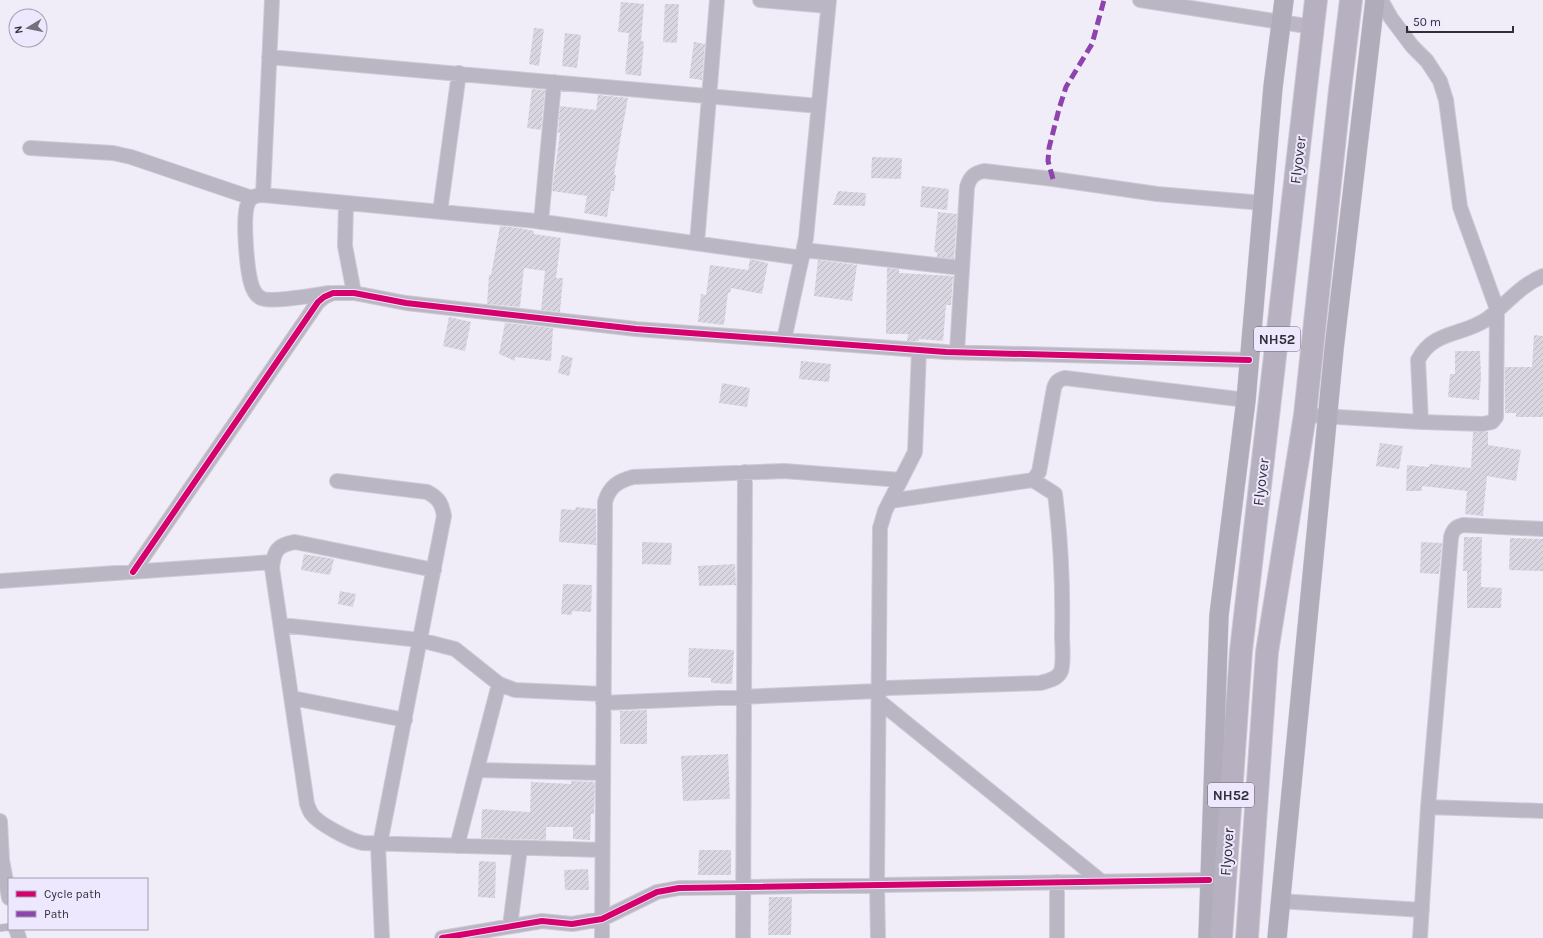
<svg xmlns="http://www.w3.org/2000/svg" width="1543" height="938" viewBox="0 0 1543 938" font-family="Karla,sans-serif">
	<defs>
		<pattern id="building-hatch" width="6" height="6" patternUnits="userSpaceOnUse"><rect width="6" height="6" fill="#d9d6e1"/><path d="M-1 1l2-2M0 6l6-6M5 7l2-2" fill="none" stroke="#bbb8c2"/></pattern>
	</defs>
	<rect width="100%" height="100%" fill="#f0edf9"/>
	<path fill="url(#building-hatch)" d="M621 2 644 4 641 41 644 42 641 76 625 74 629 33 618 32Z
		M665 4H679L677 43 663 42Z
		M534 28 544 29 539 66 529 64Z
		M565 33 581 35 577 68 562 66Z
		M694 42 705 44 702 80 689 78Z
		M532 89 545 90 541 130 527 128Z
		M598 95 628 98 614 174 616 175 614 191H611L607 217 584 213 587 196 552 191 560 133H558L560 106 596 110Z
		M872 157 902 158 901 179 871 178Z
		M922 186 949 189 947 210 920 207Z
		M838 191 866 193 865 206 833 205Z
		M938 212 957 214 954 259 937 257V252H934Z
		M500 226 519 228 534 231V234L561 238 556 278H563L560 312 541 310 545 271 524 268 520 307 487 304 489 275H491Z
		M750 259 768 263 762 294 731 288 730 293H728L724 325 698 322 701 294 706 295 710 265 748 270Z
		M818 260 857 265 852 301 814 296Z
		M887 268 899 269V273L953 276 951 305H946L943 341 919 339V341H907L908 334H886Z
		M449 317 471 322 465 351 443 346Z
		M505 323 553 328 551 361 515 357V361L499 354Z
		M1534 335 1543 336V417H1516V413H1505V367H1532Z
		M1455 351H1480L1481 377 1479 400 1448 397 1450 374H1455Z
		M562 355 573 358 569 376 558 373Z
		M801 361 831 364 829 382 799 379Z
		M722 383 750 388 747 407 719 403Z
		M1473 432H1488V445L1521 450 1516 481 1487 476 1483 516 1465 514 1467 491 1422 486V491H1406L1407 465 1429 467 1430 464 1471 468Z
		M1380 443 1403 446 1399 469 1376 466Z
		M576 507 596 509V545L559 542 561 509 575 510Z
		M1464 537H1482L1481 587 1502 588 1501 608H1467V571H1463Z
		M1510 538 1543 539V571L1509 570Z
		M642 542 672 543 671 565 642 564Z
		M1421 542 1442 543 1439 574 1420 573Z
		M304 554 334 559 330 575 301 570Z
		M735 564 736 585 699 586 698 566Z
		M563 584 592 585 591 612 572 611V615L561 614Z
		M340 591 356 594 353 607 338 604Z
		M689 648 734 650 732 684 711 683V678L688 677Z
		M647 710V744H620V711Z
		M728 754 730 799 683 801 681 756Z
		M571 781 595 782 594 814H591L590 840 573 839V827H546V840L481 838 482 809 530 812 531 782 571 784Z
		M699 850H731V875H698Z
		M479 861 496 862 495 898 478 897Z
		M588 869 589 890H565L564 870Z
		M769 897H792L791 935H768Z"/>
	<g fill="none" stroke-linecap="round" stroke-linejoin="round">
		<g stroke="#cecbd5" stroke-width="8">
			<path id="service" d="M0 928 9 927"/>
		</g>
		<g stroke="#cecbd5" stroke-width="16">
			<path id="minor" d="M760 0 828 6
				M1140 0 1313 27
				M269 57 819 106
				M30 148 113 153 131 157 252 198
				M263 195 272 0
				M346 203 345 246 354 293
				M440 212 459 73
				M541 222 554 82
				M697 243 717 0
				M804 250 962 268
				M329 293C316 295 270 303 261 298 256 296 252 288 251 283 247 269 242 216 248 203 250 197 257 195 263 195L536 221 802 258
				M784 340 806 238 829 0
				M957 352 967 187C970 177 974 173 984 171L1053 179 1157 194 1263 203
				M1305 415 1421 422 1483 424 1492 422 1496 417 1497 309 1460 207 1446 100 1440 81 1427 61 1412 46 1391 18 1381 0
				M1421 422 1418 360C1433 330 1463 336 1487 319 1507 304 1519 286 1543 276
				M337 481 427 492C439 498 442 504 444 516L380 844
				M890 501 1033 480 1039 472 1054 388C1056 382 1058 380 1065 378L1246 400
				M434 570 295 542C277 545 274 551 272 568L307 804C308 806 309 810 311 813 317 823 351 841 363 843L602 850
				M133 572 318 302 324 297 333 293H354L406 303 636 329 946 352 1249 360
				M0 581 273 562
				M281 625 420 640 455 649 499 684 515 690 603 694
				M292 698 405 720
				M879 701 1102 882
				M603 703 878 691 887 688 1040 683C1048 681 1058 679 1061 671 1064 663 1062 644 1062 635 1063 587 1061 541 1055 494L1033 480
				M477 770 603 773
				M1428 807 1543 811
				M0 821 2 860 9 898
				M378 844 382 938
				M457 846 499 684
				M1279 901 1422 910
				M510 926 520 848
				M16 929 19 938
				M442 938 542 921 572 924 602 919 657 892 679 888 1209 880
				M602 938 605 502C609 487 618 481 633 477L784 471 901 480
				M743 938 745 472
				M878 938 877 885 880 528 885 511 915 452 919 350
				M1057 938V882
				M1420 938 1428 807 1451 537C1453 530 1455 527 1463 525L1543 529"/>
		</g>
		<g stroke="#cecbd5" stroke-width="20">
			<path id="secondary" d="M1208 938 1219 615 1246 400 1273 87 1284 0
				M1277 938 1334 349 1375 0"/>
		</g>
		<g stroke="#cecbd5" stroke-width="24">
			<path id="trunk" d="M1221 938 1241 651 1316 0
				M1247 938 1267 652 1305 415 1340 90 1351 0"/>
		</g>
		<use href="#service" stroke="#bab6c3" stroke-width="7"/>
		<use href="#minor" stroke="#bab6c3" stroke-width="14"/>
		<use href="#secondary" stroke="#b0acba" stroke-width="19"/>
		<use href="#trunk" stroke="#b6b0c0" stroke-width="22"/>
		<path stroke="#8e44ad" stroke-width="5" stroke-dasharray="10 5" stroke-linecap="butt" d="M1053 179 1048 161 1049 148 1059 109 1066 87 1092 44 1104 0"/>
		<g stroke="#eee8fe" stroke-width="8">
			<path id="cycleway" d="M133 572 318 302 324 297 333 293H354L406 303 636 329 946 352 1249 360
				M442 938 542 921 572 924 602 919 657 892 679 888 1209 880"/>
		</g>
		<use href="#cycleway" stroke="#d6006c" stroke-width="6"/>
	</g>
	<g text-anchor="middle" dominant-baseline="central" stroke-width="4" stroke-linejoin="round" paint-order="stroke">
		<g fill="#eee8fe" stroke="#6a6673" stroke-width="1">
			<rect x="1254" y="327" width="46" height="24" rx="3"/>
			<rect x="1208" y="783" width="46" height="24" rx="3"/>
		</g>
		<g font-size="14" font-weight="bold" fill="#312e38">
			<text x="1277" y="339">NH52</text>
			<text x="1231" y="795">NH52</text>
		</g>
		<g font-size="15" fill="#312e38" stroke="#eee8fe">
			<text transform="translate(1298 160) rotate(-83)">Flyover</text>
			<text transform="translate(1261 482) rotate(-83)">Flyover</text>
			<text transform="translate(1227 852) rotate(-86)">Flyover</text>
		</g>
	</g>
	<rect x="8" y="878" width="140" height="52" fill="#eee8fe" stroke="#a29eaf"/>
	<rect x="16" y="891" width="20" height="6" fill="#d6006c" stroke="#a29eaf"/>
	<text x="44" y="898" font-size="12" fill="#312e38">Cycle path</text>
	<rect x="16" y="911" width="20" height="6" fill="#8e44ad" stroke="#a29eaf"/>
	<text x="44" y="918" font-size="12" fill="#312e38">Path</text>
	<g transform="translate(28 28) rotate(260)"><circle r="19" fill="#eee8fe" stroke="#a29eaf"/>
	<path d="M0-3L7 15L0 10L-7 15Z" fill="#74717c"/>
	<text y="-6" font-size="11" font-weight="bold" text-anchor="middle" fill="#312e38">N</text>
	</g>
	<path d="M1407 26v6h106v-6" fill="none" stroke="#312e38" stroke-width="2"/>
	<text x="1413" y="26" font-size="12" fill="#312e38" stroke="#eee8fe" stroke-width="3" paint-order="stroke">50 m</text>
</svg>
